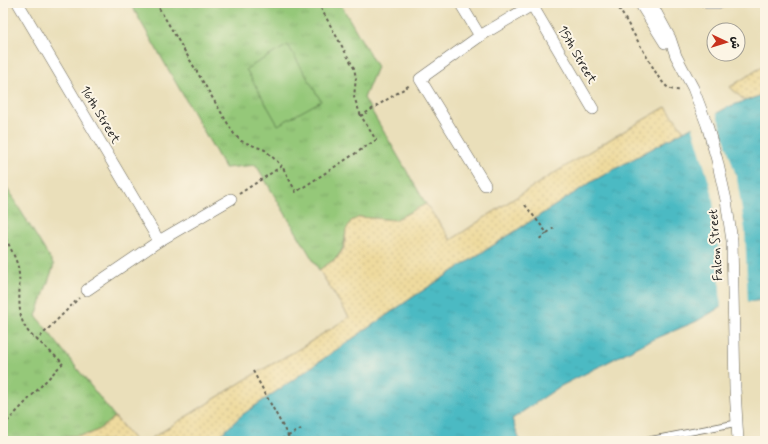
<svg xmlns="http://www.w3.org/2000/svg" width="768" height="444" viewBox="0 0 768 444" font-family="Mynerve,'Playpen Sans Arabic',sans-serif">
	<defs>
		<pattern id="grass-tufts" width="24" height="20" patternUnits="userSpaceOnUse"><rect width="24" height="20" fill="#95c879"/><path d="M3 7l-1-3M5 7V3M7 7l1-3M15 17l-1-3M17 17v-4M19 17l1-3" fill="none" stroke="#80ab68"/></pattern>
		<pattern id="sand-dots" width="8" height="8" patternUnits="userSpaceOnUse"><rect width="8" height="8" fill="#eeda9e"/><path d="M2 2h.1M6 6h.1" fill="none" stroke="#ccba88" stroke-width="1.8" stroke-linecap="round"/></pattern>
		<pattern id="water-ripples" width="26" height="14" patternUnits="userSpaceOnUse"><rect width="26" height="14" fill="#4bbac3"/><path d="M2 4q2-2 4 0t4 0M15 11q2-2 4 0t4 0" fill="none" stroke="#419fa7"/></pattern>
	</defs>
	<rect width="100%" height="100%" fill="#fcf5e5"/>
	<filter id="ink" filterUnits="userSpaceOnUse"><feTurbulence type="fractalNoise" baseFrequency=".025" numOctaves="2"/><feDisplacementMap in="SourceGraphic" scale="8" xChannelSelector="R" yChannelSelector="G"/><feConvolveMatrix kernelMatrix="1 2 1 2 8 2 1 2 1" color-interpolation-filters="sRGB"/></filter>
	<filter id="wash" filterUnits="userSpaceOnUse"><feTurbulence type="fractalNoise" baseFrequency=".012" numOctaves="4" result="noise"/><feDisplacementMap in="SourceGraphic" scale="16" xChannelSelector="R" yChannelSelector="G"/><feGaussianBlur stdDeviation="0.9" result="paint"/><feColorMatrix in="noise" values="0 0 0 0 0 0 0 0 0 0 0 0 0 0 0 0 0 1.4 0 .05"/><feComposite in="paint" operator="in"/></filter>
	<g filter="url(#wash)">
		<rect width="100%" height="100%" fill="#eadfba"/>
		<path fill="url(#grass-tufts)" stroke="#58724a" d="M130 3H340L377 67 364 98 426 204 395 220 373 218 346 230C343 255 340 256 319 270L256 165 225 168Z
			M3 182 54 265 36 316 115 417C107 423 99 431 89 434 79 437 67 433 59 441H3Z"/>
		<path fill="url(#sand-dots)" stroke="#857b5d" d="M765 65V94L745 101 730 87Z
			M666 107 684 131 593 181 413 297 242 415 214 441H147L253 375 299 349 349 317 319 270 337 258 344 248 346 230 351 221 360 217 395 220 426 204 451 240C521 193 593 148 666 107Z
			M115 417 135 441H59C67 433 79 437 89 434 99 431 107 423 115 417Z"/>
		<path fill="#95c879" stroke="#58724a" d="M288 45 321 101 278 125 246 69Z"/>
		<path fill="url(#water-ripples)" stroke="#346b70" d="M765 94V300L726 304 697 321 645 343 559 387 512 419 520 441H214L242 415 413 297 593 181 728 107Z"/>
		<path fill="#eadfba" d="M716 112 737 179 745 230 748 304 727 306 721 310 718 243 712 192 692 125Z"/>
	</g>
	<g filter="url(#ink)">
		<g fill="none" stroke-linecap="round" stroke-linejoin="round">
			<g stroke="#646053" stroke-width="7">
				<path id="service" d="M644 441 737 423"/>
			</g>
			<g stroke="#646053" stroke-width="12">
				<path id="minor" d="M18 3 159 241
					M460 3 480 36
					M640 3 665 43
					M651 3 670 38 676 56 693 88 707 125 717 160 726 200 732 241 735 389 738 441
					M707 3H718
					M485 185 420 79 480 36 532 5 593 109
					M87 290 159 241 231 199"/>
			</g>
			<path stroke="#646053" stroke-width="2" stroke-dasharray="3 3" stroke-linecap="butt" d="M156 3 234 134 241 141 265 150 282 166
				M318 3 354 68 356 78 354 97 361 116
				M616 3 659 78C667 87 668 91 682 90
				M239 194 282 166 296 192 376 140 361 116 410 85
				M525 205 547 233 538 240
				M3 233C8 244 15 255 18 267 23 294 11 321 37 340
				M547 233 554 228
				M253 371 288 436 278 441
				M3 426 63 363 37 340 79 298
				M288 436 301 429"/>
			<use href="#service" stroke="#fff" stroke-width="5.5"/>
			<use href="#minor" stroke="#fff" stroke-width="11"/>
		</g>
	</g>
	<g text-anchor="middle" dominant-baseline="central" stroke-width="4" stroke-linejoin="round" paint-order="stroke">
		<g font-size="13" fill="#1c1c1c" stroke="#fcf5e5">
			<text transform="translate(577 55) rotate(60)">15th Street</text>
			<text transform="translate(100 115) rotate(59)">16th Street</text>
			<text transform="translate(716 245) rotate(-94)">Falcon Street</text>
		</g>
	</g>
	<rect width="768" height="444" fill="none" stroke="#fcf5e5" stroke-width="16"/>
	<g transform="translate(726 42) rotate(94)"><circle r="19" fill="#fcf5e5" stroke="#a29e95"/>
	<path d="M0-3L7 15L0 10L-7 15Z" fill="#c8321e"/>
	<text y="-6" font-size="11" font-weight="bold" text-anchor="middle" fill="#1c1c1c">ش</text>
	</g>
</svg>
